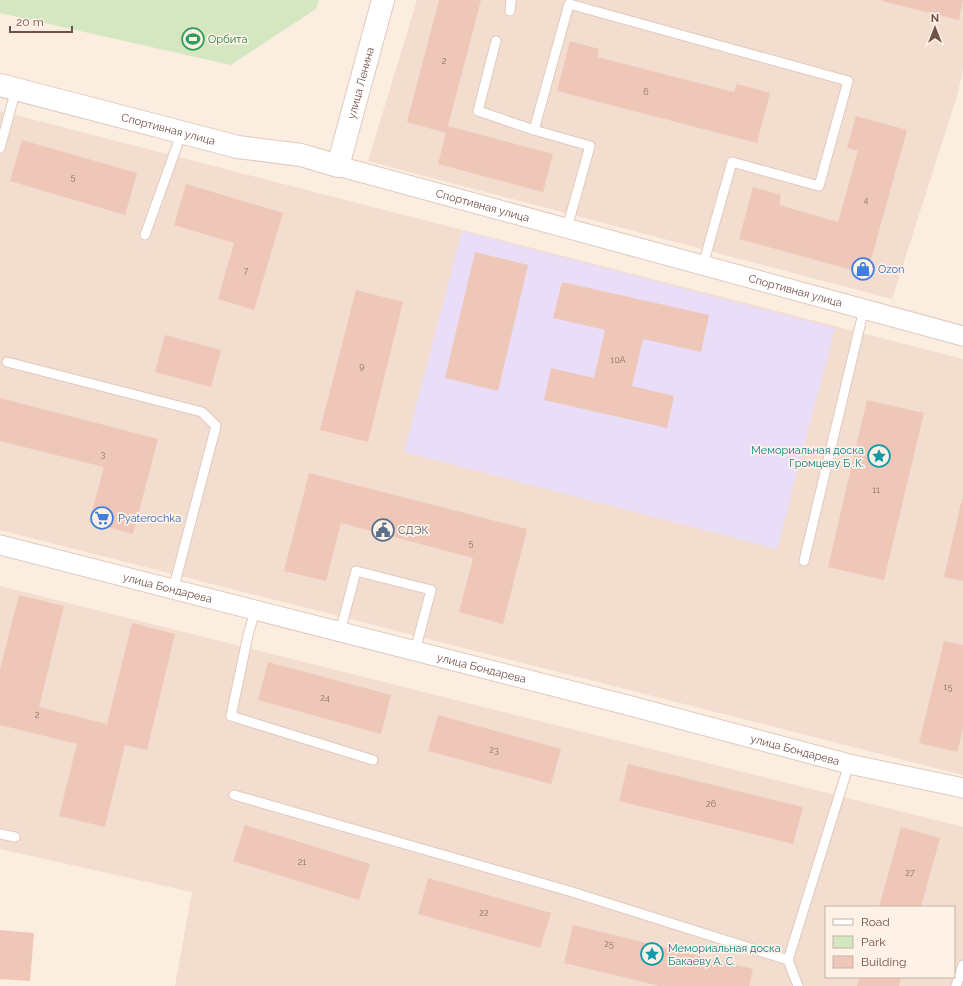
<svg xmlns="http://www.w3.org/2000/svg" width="963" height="986" viewBox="0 0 963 986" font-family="Raleway,sans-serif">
	<rect width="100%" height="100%" fill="#fbede0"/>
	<path fill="#f2ddcf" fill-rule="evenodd" d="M417 0H963V70L957 96 892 299 368 161Z
		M0 111 963 359V775L0 530Z
		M0 586 963 827V986H175L192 892 0 849ZM826 907H954V977H826Z"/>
	<path fill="#eaddf7" d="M462 231 835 328 777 549 404 452Z"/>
	<path fill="#d5e7c0" d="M0 0H319L316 9 231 65 0 13Z"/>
	<path fill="#efc7b9" d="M439 0H481L448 126 553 154 543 192 438 164 446 133 407 122Z
		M963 0 959 20 882 1V0Z
		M570 41 599 49 597 57 734 92 737 84 770 93 757 143 557 91Z
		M856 116 907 130 867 274 739 239 753 187 781 195 779 205 838 222 858 151 847 148Z
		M22 140 137 173 125 215 10 181Z
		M186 184 283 213 254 310 218 299 234 243 174 225Z
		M475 252 528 265 498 391 445 378Z
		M562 282 709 315 701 352 643 339 632 386 674 396 667 428 544 400 551 368 594 378 605 330 553 318Z
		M356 290 403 302 368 442 320 430Z
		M165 335 221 350 211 387 155 372Z
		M0 398 158 439 133 534 89 522 104 467 0 441Z
		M867 400 924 413 884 580 828 567Z
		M309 473 527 529 503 624 459 612 473 558 341 523 326 581 284 571Z
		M962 499H963V581L944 577Z
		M19 595 64 606 39 707 107 724 132 623 175 634 147 750 125 745 105 827 59 816 77 744 0 725V670Z
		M944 641 963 645V729L957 752 919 743Z
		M268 662 391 695 381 734 258 700Z
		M438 715 561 749 551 784 428 751Z
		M628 764 803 807 793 844 619 801Z
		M245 825 370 864 359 900 233 861Z
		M901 827 940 838 921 907H879Z
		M428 878 551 913 540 948 418 914Z
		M573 925 753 969 749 986H660L564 963Z
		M0 930 34 933 30 981 0 979Z
		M860 977H901L899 986H857Z"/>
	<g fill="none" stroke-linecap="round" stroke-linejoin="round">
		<g stroke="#e0cac0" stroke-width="11">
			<path id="service" d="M510 11 511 0
				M496 41 478 111 534 130
				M0 148 16 89
				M567 228 590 146 534 130 569 4 848 81 819 186 732 162 703 265
				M145 235 182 132
				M7 362 202 412 216 426 173 590
				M804 561 864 309
				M255 611 248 635 231 716 373 760
				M340 632 356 571 431 590 415 651
				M234 795 569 891 788 960
				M0 834 15 837
				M798 986 788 960 849 764
				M956 986 963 965"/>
		</g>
		<g stroke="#e0cac0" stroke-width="21">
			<g id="minor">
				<path id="s1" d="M338 166 963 336"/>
				<path id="s2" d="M0 545 627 705 849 764 963 788"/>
			</g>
		</g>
		<g stroke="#e0cac0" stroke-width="24">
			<g id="tertiary">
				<path id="s3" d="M0 85 238 147 301 155 338 166 383 0"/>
			</g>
		</g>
		<use href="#service" stroke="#fff" stroke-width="9"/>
		<use href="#minor" stroke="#fff" stroke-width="19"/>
		<use href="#tertiary" stroke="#fff" stroke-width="22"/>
	</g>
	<defs>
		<g id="stadium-ring" transform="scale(1.15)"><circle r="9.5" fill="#fef1e6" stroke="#2e9e5b" stroke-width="1.5"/><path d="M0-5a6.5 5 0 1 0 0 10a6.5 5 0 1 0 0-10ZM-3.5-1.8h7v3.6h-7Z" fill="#2e9e5b"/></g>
		<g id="shop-ring" transform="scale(1.15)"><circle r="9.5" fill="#fef1e6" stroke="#3f7fe0" stroke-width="1.5"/><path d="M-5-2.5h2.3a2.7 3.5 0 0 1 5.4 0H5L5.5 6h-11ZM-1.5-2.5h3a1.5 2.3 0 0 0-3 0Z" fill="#3f7fe0"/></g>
		<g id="sight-ring" transform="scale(1.15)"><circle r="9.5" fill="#fef1e6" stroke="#0f9aa8" stroke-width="1.5"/><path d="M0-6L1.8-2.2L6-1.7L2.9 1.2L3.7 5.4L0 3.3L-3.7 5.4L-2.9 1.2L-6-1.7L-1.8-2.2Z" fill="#0f9aa8"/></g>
		<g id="supermarket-ring" transform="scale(1.15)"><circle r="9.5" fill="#fef1e6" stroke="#3f7fe0" stroke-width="1.5"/><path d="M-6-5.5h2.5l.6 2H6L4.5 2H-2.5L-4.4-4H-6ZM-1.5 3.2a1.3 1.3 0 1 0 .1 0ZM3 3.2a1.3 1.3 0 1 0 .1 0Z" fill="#3f7fe0"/></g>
		<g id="civic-ring" transform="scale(1.15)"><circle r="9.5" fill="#fef1e6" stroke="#5c6f8a" stroke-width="1.5"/><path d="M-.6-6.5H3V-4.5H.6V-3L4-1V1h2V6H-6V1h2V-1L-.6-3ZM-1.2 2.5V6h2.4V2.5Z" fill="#5c6f8a"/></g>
	</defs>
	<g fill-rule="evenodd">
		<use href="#stadium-ring" x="193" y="39"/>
		<use href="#shop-ring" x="863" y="269"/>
		<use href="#sight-ring" x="879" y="456"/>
		<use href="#supermarket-ring" x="102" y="518"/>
		<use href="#civic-ring" x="383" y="530"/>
		<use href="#sight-ring" x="652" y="954"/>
	</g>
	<g text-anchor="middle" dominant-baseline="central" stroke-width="3.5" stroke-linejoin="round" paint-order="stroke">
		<g font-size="9" fill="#906e65">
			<text x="444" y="61">2</text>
			<text x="646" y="92">6</text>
			<text x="73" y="177">5</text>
			<text x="866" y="200">4</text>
			<text x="246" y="271">7</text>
			<text x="618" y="360">10А</text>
			<text x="362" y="366">9</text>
			<text x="103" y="454">3</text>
			<text x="876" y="490">11</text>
			<text x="471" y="543">5</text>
			<text x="948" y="687">15</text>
			<text x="325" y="698">24</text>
			<text x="37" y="715">2</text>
			<text x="494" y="750">23</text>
			<text x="711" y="804">26</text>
			<text x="302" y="862">21</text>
			<text x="910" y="873">27</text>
			<text x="484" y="913">22</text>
			<text x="609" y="944">25</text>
		</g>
		<g font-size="11" fill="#27864d" stroke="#fef1e6" text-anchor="start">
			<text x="208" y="39">Орбита</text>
		</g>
		<g font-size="11" fill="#705149" stroke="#fef1e6">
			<text stroke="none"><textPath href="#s3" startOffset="434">улица Ленина</textPath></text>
			<text stroke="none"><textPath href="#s3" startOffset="174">Спортивная улица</textPath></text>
			<text stroke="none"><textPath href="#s1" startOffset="150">Спортивная улица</textPath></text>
			<text stroke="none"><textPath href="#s1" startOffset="474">Спортивная улица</textPath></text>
			<text stroke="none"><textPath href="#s2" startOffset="173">улица Бондарева</textPath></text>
			<text stroke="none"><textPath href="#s2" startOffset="497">улица Бондарева</textPath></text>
			<text stroke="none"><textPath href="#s2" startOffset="821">улица Бондарева</textPath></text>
		</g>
		<g font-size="11" fill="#366cbe" stroke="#fef1e6" text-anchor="start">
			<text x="878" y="269">Ozon</text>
			<text x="118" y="518">Pyaterochka</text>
		</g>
		<g font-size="11" fill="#0d838f" stroke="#fef1e6" text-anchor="end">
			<text x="864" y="450">Мемориальная доска<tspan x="864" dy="13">Громцеву Б .К.</tspan></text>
			<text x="668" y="948" text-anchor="start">Мемориальная доска<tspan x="668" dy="13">Бакаеву А. С.</tspan></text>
		</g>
		<g font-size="11" fill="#4e5e75" stroke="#fef1e6" text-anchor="start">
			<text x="398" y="530">СДЭК</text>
		</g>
	</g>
	<rect x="825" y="906" width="130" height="72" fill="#fef1e6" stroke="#c5b1a7"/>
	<rect x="833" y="919" width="20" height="6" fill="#ffffff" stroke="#c5b1a7"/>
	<text x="861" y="926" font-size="12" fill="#705149">Road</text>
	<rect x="833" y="936" width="20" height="12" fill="#d5e7c0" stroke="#c5b1a7"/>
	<text x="861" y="946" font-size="12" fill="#705149">Park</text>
	<rect x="833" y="956" width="20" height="12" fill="#efc7b9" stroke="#c5b1a7"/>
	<text x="861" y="966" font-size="12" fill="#705149">Building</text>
	<g transform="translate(935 28)" stroke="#fef1e6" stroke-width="3" paint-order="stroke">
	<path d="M0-3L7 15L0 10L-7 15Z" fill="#705149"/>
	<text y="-6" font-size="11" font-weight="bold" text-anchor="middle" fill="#705149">N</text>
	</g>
	<path d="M10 26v6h62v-6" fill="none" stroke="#705149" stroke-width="2"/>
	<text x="16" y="26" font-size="12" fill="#705149" stroke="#fef1e6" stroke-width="3" paint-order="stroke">20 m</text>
</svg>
